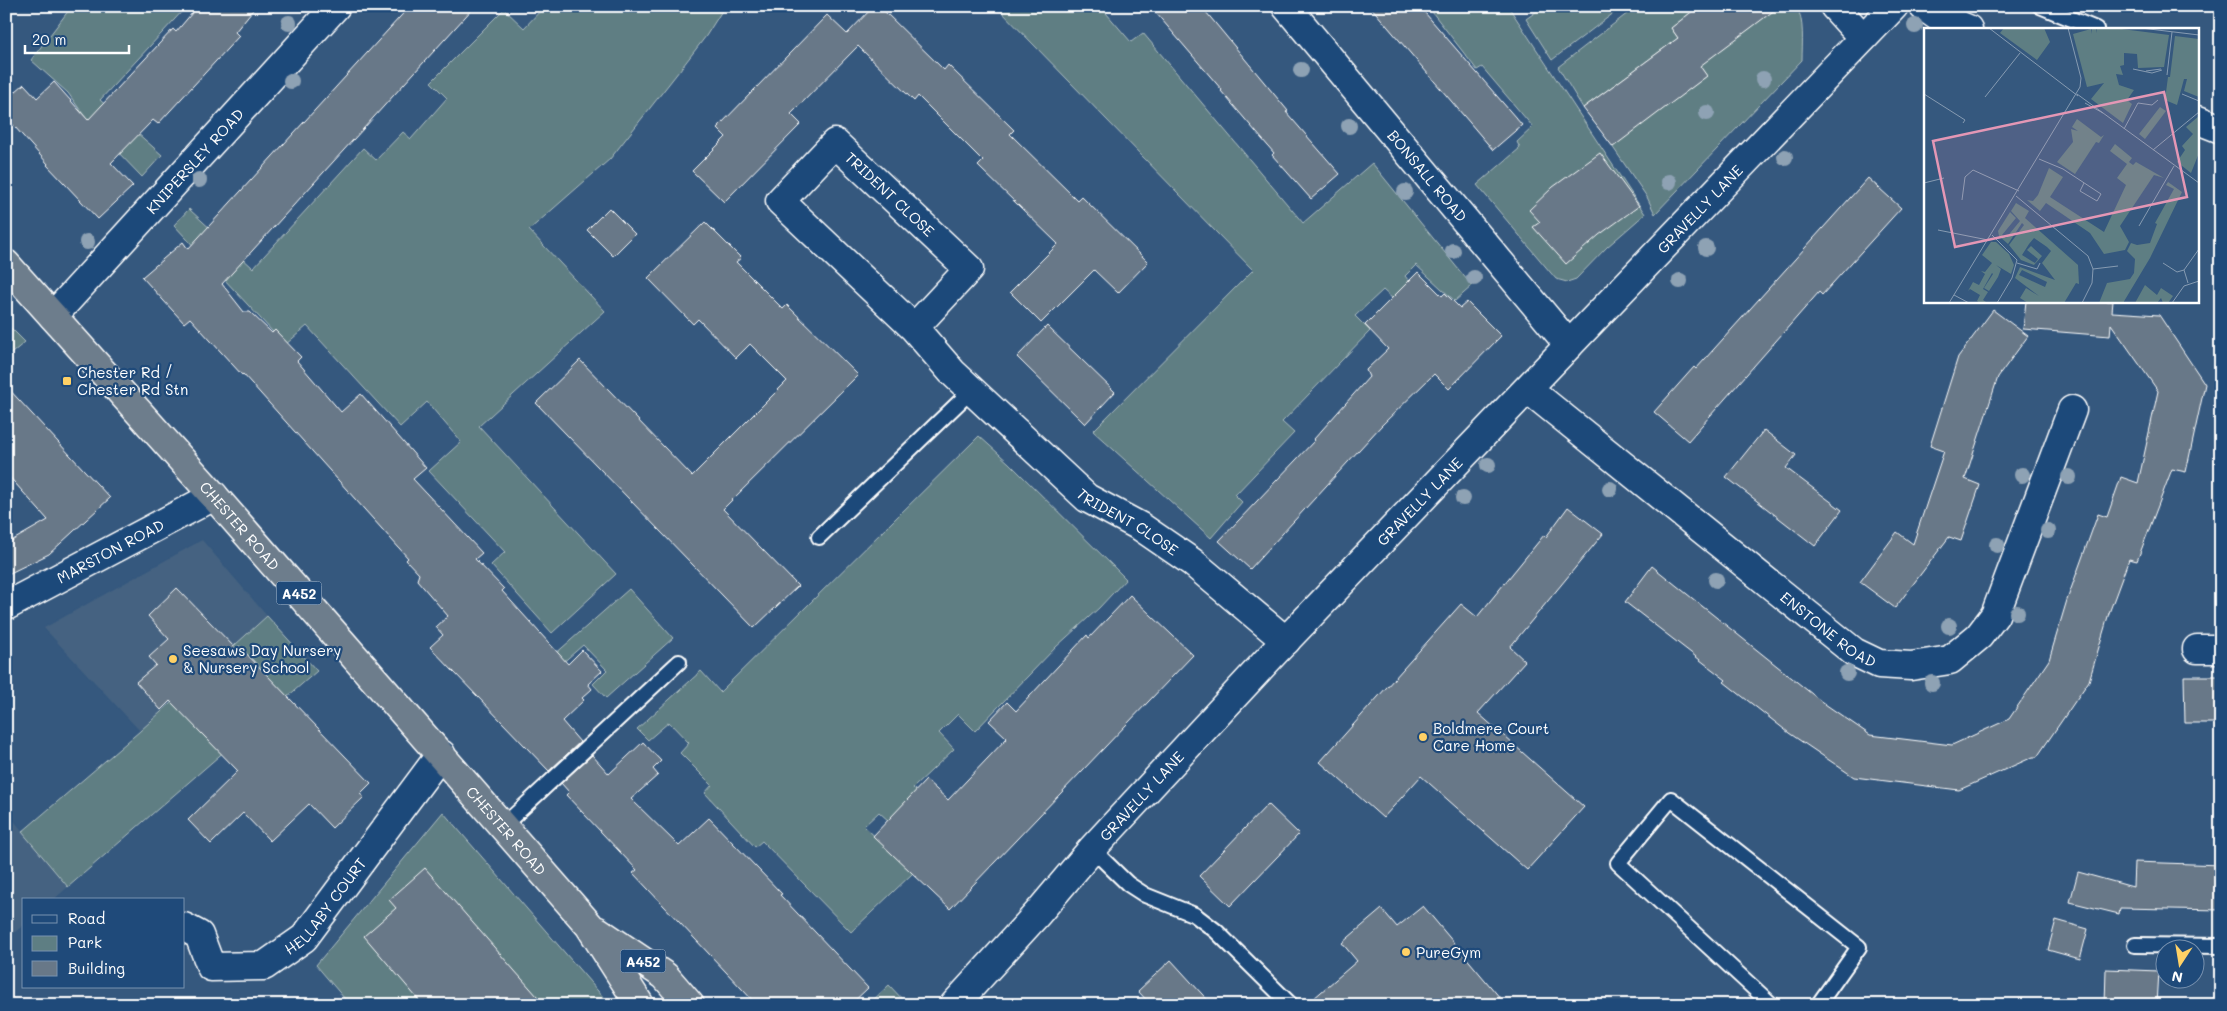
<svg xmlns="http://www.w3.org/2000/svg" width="2227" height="1011" viewBox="0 0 2227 1011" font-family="Mali,sans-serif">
	<rect width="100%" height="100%" fill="#35587e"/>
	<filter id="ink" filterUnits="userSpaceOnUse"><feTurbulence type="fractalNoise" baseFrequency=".02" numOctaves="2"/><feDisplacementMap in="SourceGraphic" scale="10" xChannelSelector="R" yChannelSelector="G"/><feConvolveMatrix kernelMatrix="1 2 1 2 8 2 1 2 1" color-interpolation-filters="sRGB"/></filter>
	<g filter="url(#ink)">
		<path fill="#446281" d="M202 540 267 616 140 731 44 628Z
			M6 811 68 887 53 900H24V925L6 939Z"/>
		<path fill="#5e7e83" stroke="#aebec1" d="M72 6H187L100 100 162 155 142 177 88 121 68 93 31 60Z
			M545 6H725L706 36 683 66 610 159 529 230 605 311 479 426 616 574 552 633 491 565 505 552 429 471 461 442 427 402 400 427 307 326 285 345 174 225 189 209 253 268 363 148 376 160 403 132 411 139 447 98 431 82 504 9 524 28Z
			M996 6H1100L1131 42 1143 33 1303 223 1372 163 1472 286 1455 301 1416 265 1405 276 1409 281 1402 307 1383 290 1355 316 1370 331 1282 422 1294 433 1235 495 1242 502 1211 538 1093 431 1253 270Z
			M1431 6H1508L1645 214 1607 247 1576 279 1567 282 1556 279 1477 185 1520 148 1517 142 1533 127 1482 67 1477 70 1429 8Z
			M1544 6H1623L1552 60 1526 19Z
			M1637 6H1699L1671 28 1678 38 1583 108 1558 67Z
			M1765 6H1796C1805 19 1802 45 1802 60L1655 214 1647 197 1612 146 1707 76 1699 66 1770 13Z
			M6 323 25 342 6 358Z
			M979 436 1009 463 1126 579 1099 608 1056 647 975 731 958 714 939 733 954 749 913 788 930 804 928 857 879 812 864 826 913 873 851 932 762 841 755 847 705 793 712 785 680 753 689 743 669 722 648 740 637 729 701 671 720 692Z
			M629 589 673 638 606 698 593 684 607 670 583 645 545 678 537 670Z
			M267 616 317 671 68 887 22 832 140 731Z
			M443 812 610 1005H350L316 965Z
			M889 985 904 1001 901 1005H868Z"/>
		<path fill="#687888" stroke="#fff" d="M198 6H256L235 32 239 36 158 124 153 120 111 163 133 186 98 219 47 165 48 164 6 117V100L24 84 37 98 54 82 88 120 173 29 176 32Z
			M410 6H475L222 284 244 312H250L272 333 275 330 301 357 297 361 341 412 361 394 426 468 413 479 482 553 475 559 504 589 502 591 568 664 582 650 602 671 588 684 592 689 582 698 584 700 562 721 580 742 549 771 430 647 443 635 436 627 448 616 417 580 419 574 406 560 408 558 243 374 242 375 190 318 184 323 142 277 183 242 188 249Z
			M874 6H879L944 70 948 65 1014 130 1010 134 1077 200 1081 196 1148 262 1118 293 1094 270 1041 323 1010 292 1058 244 978 166 983 161 918 96 914 101 858 46 791 114 801 124 724 202 692 171 726 137 717 128 827 15 847 34Z
			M1150 6H1201L1288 111 1286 112 1340 174 1311 199 1272 155 1274 153 1221 91 1222 90Z
			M1370 6H1419L1522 125 1493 150Z
			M1699 6H1780L1700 66 1707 76 1613 147 1583 108 1678 38 1671 28Z
			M1600 153 1639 206 1599 235 1566 264 1533 227 1540 222 1529 210 1553 187Z
			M1868 178 1901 208 1822 295 1819 292 1688 441 1654 412 1694 367 1696 369Z
			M609 208 635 234 613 256 587 230Z
			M705 222 741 258 736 262 783 309 787 305 858 375 723 509 798 586 754 628 536 403 580 360 692 476 787 381 750 344 736 358 698 319 693 324 648 278Z
			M1418 272 1442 296 1445 293 1460 308 1467 302 1501 336 1449 389 1434 374 1381 426 1250 569 1219 541 1315 440 1314 439 1369 377 1366 370 1388 349 1365 325Z
			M2026 301H2113L2112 312 2159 315 2205 384 2186 472 2172 469 2137 561 2129 559 2109 613 2089 681 2037 757H2033L1959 790 1854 777 1789 733 1724 682 1726 680 1625 602 1652 566 1822 702 1870 735 1952 745 2009 719 2049 660 2067 600 2098 514 2107 517 2121 477 2138 483 2158 391 2111 324 2110 336 2023 329Z
			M1993 310 2028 336 1998 377 1965 479 1980 485 1961 541 1949 537 1895 608 1860 582 1897 532 1913 544 1944 451 1930 446 1958 357Z
			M1047 326 1115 392 1085 424 1017 357Z
			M6 386 110 498 49 554 6 575V544L48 520 6 473Z
			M1764 430 1796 455 1786 468 1842 510 1815 546 1726 477Z
			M1568 507 1603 534 1510 647 1525 661 1478 713 1584 807 1527 870 1421 776 1383 818 1320 762 1461 604 1477 617 1544 535 1546 537Z
			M177 588 236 649 239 646 371 783 360 794 364 797 332 828 309 804 270 841 243 813 211 844 188 820 238 771 170 701 161 710 136 682 156 665 149 657 169 639 148 616Z
			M1130 595 1193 655 950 909 873 836 926 780 948 800 1007 738 989 721 1007 702 1016 711 1087 635 1089 638Z
			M2184 676H2221V723H2185Z
			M643 742 661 761 653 769 658 775 631 799 679 846 709 818 782 894 780 895 868 988 850 1005H757L633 873 637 870 566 795 569 792 561 783 592 755 609 774Z
			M1268 804 1299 834 1230 906 1199 876Z
			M2134 862 2221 865V910L2120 908 2119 914 2070 902 2078 872 2133 887Z
			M425 868 514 970 545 1005H423L364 936 396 908 389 900Z
			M1423 906 1506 1005H1306L1357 961 1342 943 1382 909 1397 927Z
			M2056 920 2088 929 2080 959 2048 950Z
			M1171 960 1212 1005H1151L1138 991Z
			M2106 969 2159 971 2157 1005H2105Z"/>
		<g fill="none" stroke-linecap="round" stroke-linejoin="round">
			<g stroke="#fff" stroke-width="18">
				<path id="service" d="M2040 6 2096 29
					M819 537 972 390
					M503 826 679 662
					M1092 849 1128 884 1145 895 1195 915 1216 931 1291 1005
					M2135 945 2221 946
					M1772 1005 1618 863 1671 799 1859 947 1818 1005"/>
			</g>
			<g stroke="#fff" stroke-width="31">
				<g id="minor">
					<path id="s1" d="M1286 6 1569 345"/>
					<path d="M1834 6 1863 38"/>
					<path d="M1923 6 1937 16 1968 29"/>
					<path d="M2198 120 2221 129"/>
					<path id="s2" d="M53 316 336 6"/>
					<path id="s3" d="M914 328 969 269 835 143 780 201 914 328 952 372 1087 498 1141 527 1192 562 1286 641"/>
					<path id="s4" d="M1528 389 1854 652 1879 664 1911 666 1950 660 1979 636 1995 615 2072 410"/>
					<path id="s5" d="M6 606 214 496"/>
					<path d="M2197 649H2221"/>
					<path id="s6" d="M184 927 199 935 211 967 264 966 304 938 441 754"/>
				</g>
			</g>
			<g stroke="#fff" stroke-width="31">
				<g id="secondary">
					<path id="s7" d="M954 1005 1038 913 1092 849 1274 653 1894 6"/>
				</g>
			</g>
			<g stroke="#fff" stroke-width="31">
				<g id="trunk">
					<path id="s8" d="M6 264 214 496 589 925 640 1005"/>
					<path d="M598 931 665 976 690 1005"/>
				</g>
			</g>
			<use href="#service" stroke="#1f4a7a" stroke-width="14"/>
			<use href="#minor" stroke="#1f4a7a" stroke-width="28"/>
			<use href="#secondary" stroke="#1f4a7a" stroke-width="28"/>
			<use href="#trunk" stroke="#6d7d8c" stroke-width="28"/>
		</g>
		<g fill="#8ea2b4">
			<circle cx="289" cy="23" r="8"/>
			<circle cx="1915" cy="26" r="8"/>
			<circle cx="1301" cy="70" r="8"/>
			<circle cx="1763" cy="79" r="8"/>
			<circle cx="291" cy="81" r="8"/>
			<circle cx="1707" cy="113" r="8"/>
			<circle cx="1349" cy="126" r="8"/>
			<circle cx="1785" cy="157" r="8"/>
			<circle cx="199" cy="180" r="8"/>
			<circle cx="1669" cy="182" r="8"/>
			<circle cx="1405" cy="192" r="8"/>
			<circle cx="87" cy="242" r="8"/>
			<circle cx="1706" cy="248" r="8"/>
			<circle cx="1453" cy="251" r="8"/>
			<circle cx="1474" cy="278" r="8"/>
			<circle cx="1680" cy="281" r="8"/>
			<circle cx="1488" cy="465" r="8"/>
			<circle cx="2022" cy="475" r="8"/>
			<circle cx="2069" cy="477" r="8"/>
			<circle cx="1610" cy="489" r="8"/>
			<circle cx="1463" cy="498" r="8"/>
			<circle cx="2048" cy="531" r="8"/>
			<circle cx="1997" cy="545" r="8"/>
			<circle cx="1716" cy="580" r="8"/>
			<circle cx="2017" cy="613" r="8"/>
			<circle cx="1949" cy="626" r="8"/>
			<circle cx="1847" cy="673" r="8"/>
			<circle cx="1932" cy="683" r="8"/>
		</g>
	</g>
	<g fill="#ffd166" stroke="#1f4a7a" stroke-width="2">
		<rect x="62" y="376" width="10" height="10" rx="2.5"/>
		<circle cx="173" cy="659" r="5"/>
		<circle cx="1423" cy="737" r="5"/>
		<circle cx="1406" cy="952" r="5"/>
	</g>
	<g text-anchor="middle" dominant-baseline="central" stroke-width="4.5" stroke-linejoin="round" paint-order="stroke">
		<g fill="#1f4a7a" stroke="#bcc9d7" stroke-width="1">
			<rect x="276.5" y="581.5" width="45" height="23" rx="4"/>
			<rect x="620.5" y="949.5" width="45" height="23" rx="4"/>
		</g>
		<g font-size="14" font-weight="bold" fill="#fff">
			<text x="299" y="593">A452</text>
			<text x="643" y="961">A452</text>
		</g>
		<g font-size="15" fill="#fff" stroke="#1f4a7a">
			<text stroke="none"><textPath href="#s2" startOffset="210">KNIPERSLEY ROAD</textPath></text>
			<text stroke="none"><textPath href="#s1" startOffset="221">BONSALL ROAD</textPath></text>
			<text transform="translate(890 194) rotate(43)">TRIDENT CLOSE</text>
			<text stroke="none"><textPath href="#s7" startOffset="1091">GRAVELLY LANE</textPath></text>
			<text stroke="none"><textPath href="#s7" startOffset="686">GRAVELLY LANE</textPath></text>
			<text stroke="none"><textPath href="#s3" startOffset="819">TRIDENT CLOSE</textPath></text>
			<text stroke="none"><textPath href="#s8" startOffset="351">CHESTER ROAD</textPath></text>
			<text stroke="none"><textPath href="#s5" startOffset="118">MARSTON ROAD</textPath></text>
			<text stroke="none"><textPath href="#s4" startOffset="385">ENSTONE ROAD</textPath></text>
			<text stroke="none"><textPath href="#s7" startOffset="281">GRAVELLY LANE</textPath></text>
			<text stroke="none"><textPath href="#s8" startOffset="756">CHESTER ROAD</textPath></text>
			<text stroke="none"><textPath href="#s6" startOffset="191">HELLABY COURT</textPath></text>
		</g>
		<g font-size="15" fill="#fff" stroke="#1f4a7a" text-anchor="start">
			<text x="77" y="372">Chester Rd /<tspan x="77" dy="17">Chester Rd Stn</tspan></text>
			<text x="183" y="650">Seesaws Day Nursery<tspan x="183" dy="17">&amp; Nursery School</tspan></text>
			<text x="1433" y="728">Boldmere Court<tspan x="1433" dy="17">Care Home</tspan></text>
			<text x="1416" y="952">PureGym</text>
		</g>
	</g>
	<g transform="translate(1924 28)">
		<rect width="275" height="275" fill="#35587e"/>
		<path d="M80 0H120L126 14 113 32 76 5ZM168 0H172V5L173 0H190L245 7 240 39 214 40 213 26 200 25V37L196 38 199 47 192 46 195 57 210 62 203 72 208 76 199 95 167 71 180 55 163 59 149 6 167 1V6ZM251 8 275 11V69L260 63 263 51H260L253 77 241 72 244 49H249H246ZM236 79 242 83 221 111 215 106ZM275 88V125L267 145 253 134 261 122 258 118 269 106 262 99ZM153 91 177 109 180 107 175 115 172 114 151 146 133 134 149 114 147 101 154 103 148 99ZM191 116 208 130 205 134 209 137 212 134 240 150 230 147 196 198 205 214 201 222 180 226 166 205 122 175 116 183 103 172 109 173 114 167 125 140 139 149 126 169 180 204 202 157 193 150 203 136 186 123ZM244 154 258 164 226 230 199 275H175L183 255 206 251 210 245 211 231 203 223 207 215 213 217 226 215 233 196 231 195 250 161 242 157ZM92 175 105 183 101 190 154 237 155 256 152 255 140 275H104L96 270 102 260 115 268 91 250 96 239 131 252 118 235 127 223 123 219 110 210 105 216 98 227 111 235 114 231 103 222 107 218 118 228 110 237 97 232 85 217 100 197 98 195 84 216 75 208 74 203 86 184 92 190 78 207 82 210 96 193 87 183ZM98 242 123 254 121 259 95 247ZM67 214H72L85 226 90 237 87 246 72 237 77 241 74 249 65 263 60 260 69 246 68 245 59 261 64 264 59 272 62 274 56 275 53 273 56 267 46 261 44 263 49 254 55 257 61 246 57 243 61 244 68 235 58 227ZM221 257 233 267 237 260 249 268 244 275H239L237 270 233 275H211Z" fill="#5e7e83" fill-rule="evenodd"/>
		<path fill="none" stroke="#869bb2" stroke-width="1" d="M65 0 154 68M217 0 275 7M209 41 228 45 238 42M222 43 237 41M243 47 248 4M0 66 41 92 39 95M153 66 275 155M258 66 275 73M61 69 96 25M161 75 179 85M200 101 214 75 228 77 234 72M229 122 275 84M115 131 139 141 177 166 173 173 156 163 160 155M0 155 20 150M92 168 164 228 169 241 168 255 158 275M38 172 41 149 49 142 95 163M215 198 250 138M14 202 64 212M68 207 93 232 88 250 73 275M93 235 113 241 116 235M239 235 253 244 260 242M169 241 194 238M264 255 260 242 275 221M30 267 45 275M25 275 156 59 157 50 144 0M248 275 260 258 275 253"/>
		<path fill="#e497b5" fill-opacity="0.15" stroke="#e497b5" stroke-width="2.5" d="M240 64 263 169 31 219 9 113Z"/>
		<rect width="275" height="275" fill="none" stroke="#fff" stroke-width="2.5"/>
	</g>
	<rect width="2227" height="1011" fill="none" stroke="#1f4a7a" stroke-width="25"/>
	<rect x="12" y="12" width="2202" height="986" fill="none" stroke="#fff" stroke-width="2" filter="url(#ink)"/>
	<rect x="22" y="898" width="162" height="90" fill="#1f4a7a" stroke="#7992af"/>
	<rect x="32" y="915" width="25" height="8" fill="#1f4a7a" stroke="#7992af"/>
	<text x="68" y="924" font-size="15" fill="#ffffff">Road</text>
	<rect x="32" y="936" width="25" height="15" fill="#5e7e83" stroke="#7992af"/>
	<text x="68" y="948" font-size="15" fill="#ffffff">Park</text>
	<rect x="32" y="961" width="25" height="15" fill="#687888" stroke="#7992af"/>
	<text x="68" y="974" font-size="15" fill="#ffffff">Building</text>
	<g transform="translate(2180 964) rotate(192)"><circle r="24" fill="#1f4a7a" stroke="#7992af"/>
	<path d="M0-4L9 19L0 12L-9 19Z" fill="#ffd166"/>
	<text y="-8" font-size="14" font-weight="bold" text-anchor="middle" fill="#ffffff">N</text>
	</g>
	<path d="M25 45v8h104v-8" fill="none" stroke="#ffffff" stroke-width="2.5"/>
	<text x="32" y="45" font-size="15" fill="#ffffff" stroke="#1f4a7a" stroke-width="4" paint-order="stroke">20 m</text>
</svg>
